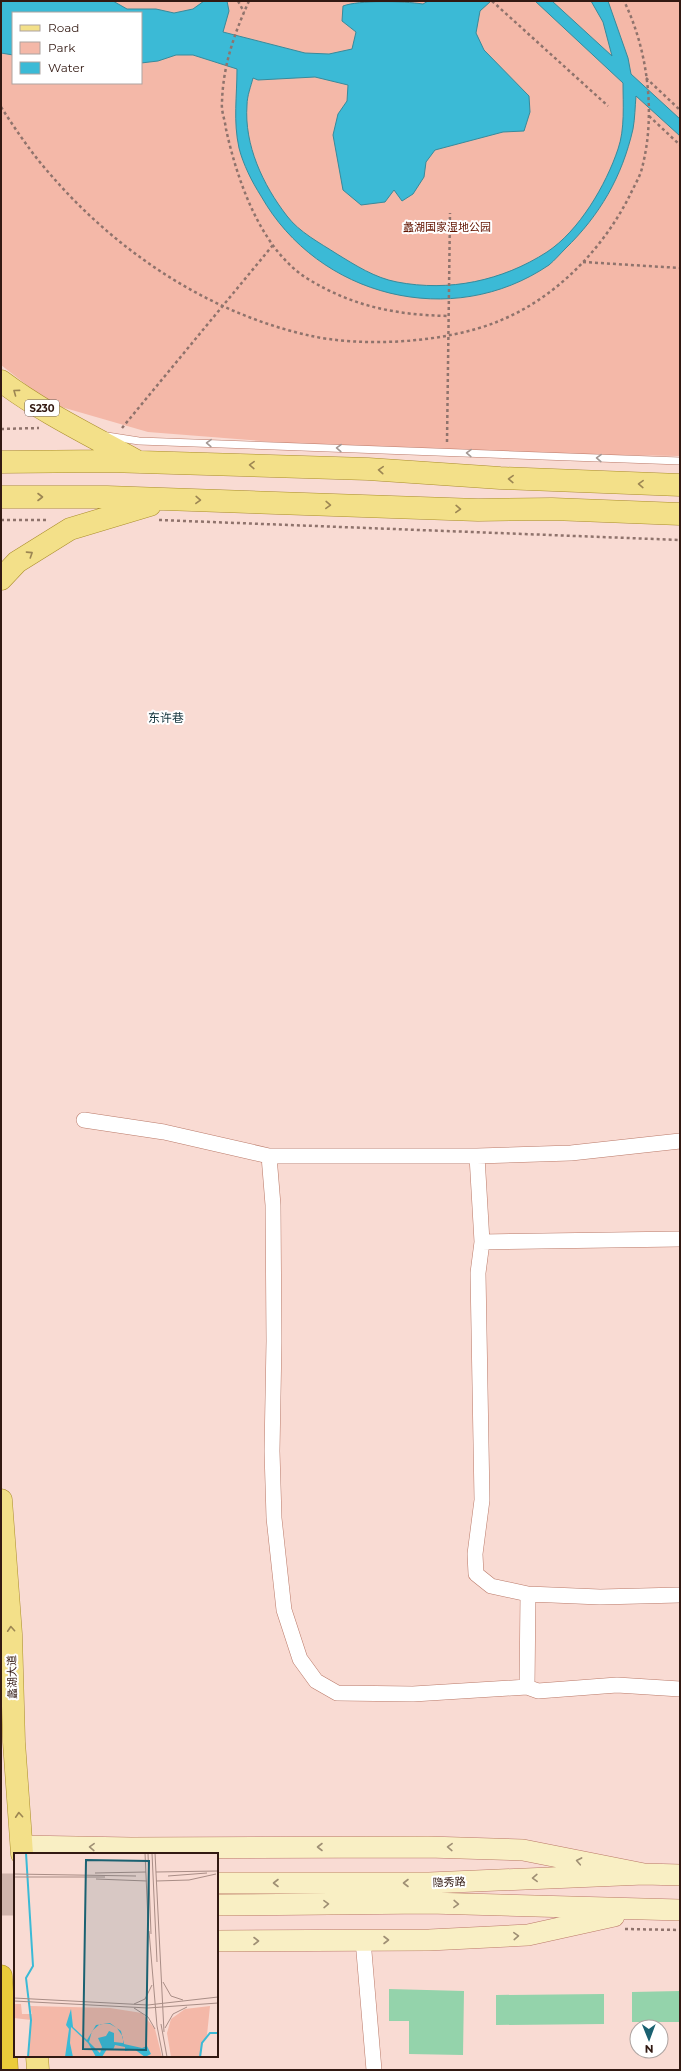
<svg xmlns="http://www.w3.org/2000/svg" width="681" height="2071" viewBox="0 0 681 2071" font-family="Montserrat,'Noto Sans SC',sans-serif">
	<rect width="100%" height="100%" fill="#f9dbd3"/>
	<path fill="#f4b8a8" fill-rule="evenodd" d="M1 1H680V456L399 452 148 432 51 404 1 365ZM13 13H141V83H13Z"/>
	<path fill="#3bbad6" stroke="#388a9b" d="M1 1H113L127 9H156L174 13 193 9 204 1H227L229 11 223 32 305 53 329 54 352 49 356 32 342 21 343 6C359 0 403 1 423 4L428 1H491L480 11 476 33 484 50 529 96 530 112 524 131 503 132 435 150 426 162 424 177 413 194 402 201 394 190 385 202 361 205 343 190 333 135 338 114 347 101 348 85 315 77 258 80 253 78C251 86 247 96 247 105 244 145 263 185 287 216 299 232 320 243 337 254 355 265 375 278 397 282 449 292 502 281 547 252 579 231 606 185 618 149 625 129 623 104 623 83L535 1H552L612 56 603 22 591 1H608L628 58 631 74 680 119V136L636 96C635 107 635 118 633 129 622 177 600 215 565 249 560 254 555 260 549 265 452 331 318 297 261 196 252 182 243 164 239 148 233 121 237 96 237 69L193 55H176L158 61 141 63V13H13V55L1 53Z"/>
	<path fill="#94d3ab" d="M389 1989 464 1991 463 2055 409 2054V2021H389Z
		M680 1991V2022H632V1992Z
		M604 1994V2024L496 2025V1995Z"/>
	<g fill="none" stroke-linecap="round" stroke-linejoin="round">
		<path stroke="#d1b4ac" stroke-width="21" stroke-dasharray="21 10" stroke-linecap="butt" d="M1 1884H15
			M1 1905H15"/>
		<g stroke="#ba7968" stroke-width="8">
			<path id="lane" d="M107 436 139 441 680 461"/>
		</g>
		<g stroke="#ba7968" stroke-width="16">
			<path id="street" d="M84 1120 164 1132 269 1156H477L571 1153 680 1141
				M269 1156 273 1205 274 1341 272 1451 274 1518 284 1610 300 1659 316 1681 337 1693 413 1694 527 1687 538 1691 617 1685 680 1689
				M477 1156 482 1242 478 1273 482 1500 475 1554 476 1574 491 1586 528 1594 600 1597 680 1595
				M482 1242 680 1239
				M527 1687 528 1594
				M363 1940 374 2070"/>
		</g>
		<g stroke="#ba7968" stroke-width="22">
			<path id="secondary" d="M22 1846 131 1848 428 1847 523 1850 644 1874
				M217 1883H429L644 1874 680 1875
				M217 1905 429 1903 680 1910
				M217 1941 429 1940 528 1935 614 1916"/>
		</g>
		<g stroke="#aa8d2c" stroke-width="23">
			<path id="primary" d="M1 381C42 412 90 435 135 460
				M1 462 108 461 368 469 500 478 680 485
				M1 497H107L478 510 552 509 680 514
				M1 579 17 562 70 529 150 505
				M1 1500 11 1634 14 1742 22 1854
				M37 2056 38 2070"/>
		</g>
		<g stroke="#aa8d2c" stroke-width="23">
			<path id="highway" d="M1 1976 7 2070"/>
		</g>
		<path stroke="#8f736c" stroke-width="2.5" stroke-dasharray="3 3" stroke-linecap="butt" d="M238 1 244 12
			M249 1C234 34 223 66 222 102 221 111 225 120 226 129 237 180 261 250 308 279 354 307 397 315 449 316
			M492 1 608 106
			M646 78 680 110
			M1 107C16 130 32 154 50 174 116 251 207 312 307 335 362 348 446 343 499 321 556 298 603 249 630 195 634 186 640 177 642 168 656 115 648 50 624 1
			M649 116 680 145
			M583 262 680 268
			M122 428 273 245
			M1 429 39 428
			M447 442 450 213
			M1 520H48
			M159 520 680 540
			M625 1929 680 1930"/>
		<use href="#lane" stroke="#fff" stroke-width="7"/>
		<use href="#street" stroke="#fff" stroke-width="15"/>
		<use href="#secondary" stroke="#f9efc4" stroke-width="21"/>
		<use href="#primary" stroke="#f3e089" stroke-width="22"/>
		<use href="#highway" stroke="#ebcb3a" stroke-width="22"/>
	</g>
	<defs><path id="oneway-chevron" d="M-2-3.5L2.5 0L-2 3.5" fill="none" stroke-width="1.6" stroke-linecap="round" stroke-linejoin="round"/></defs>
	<g stroke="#9c8653">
		<use href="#oneway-chevron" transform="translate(16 392) rotate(-144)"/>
		<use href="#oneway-chevron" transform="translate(252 465) rotate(-178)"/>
		<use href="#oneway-chevron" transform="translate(381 470) rotate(-176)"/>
		<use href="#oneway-chevron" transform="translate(511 479) rotate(-178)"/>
		<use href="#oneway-chevron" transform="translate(641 484) rotate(-178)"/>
		<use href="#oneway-chevron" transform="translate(40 497)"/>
		<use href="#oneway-chevron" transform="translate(198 500) rotate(2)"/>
		<use href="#oneway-chevron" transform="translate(328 505) rotate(2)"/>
		<use href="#oneway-chevron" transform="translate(458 509) rotate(2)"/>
		<use href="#oneway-chevron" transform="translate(30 554) rotate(-33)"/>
		<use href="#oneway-chevron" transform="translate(11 1629) rotate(-94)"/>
		<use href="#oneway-chevron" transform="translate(19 1815) rotate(-94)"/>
	</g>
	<g stroke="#a39894">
		<use href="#oneway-chevron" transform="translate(209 443) rotate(-178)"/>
		<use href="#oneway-chevron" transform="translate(339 448) rotate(-178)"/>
		<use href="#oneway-chevron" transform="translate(469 453) rotate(-178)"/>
		<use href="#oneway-chevron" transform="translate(599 458) rotate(-178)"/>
	</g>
	<g stroke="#9f8f74">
		<use href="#oneway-chevron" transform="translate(92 1847) rotate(-178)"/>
		<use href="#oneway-chevron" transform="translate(320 1847) rotate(180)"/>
		<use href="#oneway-chevron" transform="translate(450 1847) rotate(-178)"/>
		<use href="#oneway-chevron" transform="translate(579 1861) rotate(-169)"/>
		<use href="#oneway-chevron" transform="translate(535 1878) rotate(178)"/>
		<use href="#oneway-chevron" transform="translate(276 1883) rotate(180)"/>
		<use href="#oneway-chevron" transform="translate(406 1883) rotate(180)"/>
		<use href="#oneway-chevron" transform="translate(326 1904) rotate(-1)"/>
		<use href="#oneway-chevron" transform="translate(456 1904) rotate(2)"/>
		<use href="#oneway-chevron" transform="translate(516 1936) rotate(-3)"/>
		<use href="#oneway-chevron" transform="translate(386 1940)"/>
		<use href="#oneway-chevron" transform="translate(256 1941)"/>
	</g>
	<g text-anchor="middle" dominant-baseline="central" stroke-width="4" stroke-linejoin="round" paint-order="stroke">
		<rect fill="#fff" stroke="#705e59" stroke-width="1" x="25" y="400" width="34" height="16" rx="3"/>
		<g font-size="10" font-weight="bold" fill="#321912">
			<text x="42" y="408">S230</text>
		</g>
		<g font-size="11" fill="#621400" stroke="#fff">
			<text x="447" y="227">蠡湖国家湿地公园</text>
		</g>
		<g font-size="11" fill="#321912" stroke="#fff">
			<text transform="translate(12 1677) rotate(-91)">蠡湖大道</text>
			<text transform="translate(449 1882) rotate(-2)">隐秀路</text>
		</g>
		<g font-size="12" fill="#15353d" stroke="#fff">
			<text x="166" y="717">东许巷</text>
		</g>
	</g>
	<g transform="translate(14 1853)">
		<rect width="204" height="204" fill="#f9dbd3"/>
		<path d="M0 151H7L8 161H18L16 153 96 155 128 160 141 176 148 204H14L17 167 0 165ZM196 153 193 182 188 191 187 204H157L153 180 157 166 171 156Z" fill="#f4b8a8"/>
		<path d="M57 156 59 174 73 187 82 172 96 170 107 178 110 191 128 195 133 193 137 201 131 204 120 196 111 198V194L101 192 99 197 93 196 88 204H82L74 190 57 174 56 190 59 204H51L55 176 52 172ZM86 171H96L103 175 109 184V190L100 189V180L95 178 92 183 84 185 88 194 86 200 75 189 78 178Z" fill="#3bbad6" fill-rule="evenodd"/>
		<path fill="none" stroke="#3bbad6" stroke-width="2" d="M12 0 19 113 12 125 17 167 14 204M186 204 188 190 196 180H204"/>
		<path fill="none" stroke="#a98d86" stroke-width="1" d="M131 0 134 68M134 0 137 81M138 0 143 109M141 0 150 179M142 19 203 18M81 20 132 19M0 21 122 23M154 23 193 20M0 24H91M82 26 133 28M142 28 175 27 202 21M135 78 143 173 149 204M149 129 157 143 169 147M0 145 134 152 204 144M0 148 134 155 204 150M120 151 131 146 138 132M120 155 134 164 141 176M147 171 153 204M151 175 159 161 173 154"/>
		<path fill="#1a6171" fill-opacity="0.15" stroke="#1a6171" stroke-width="2" d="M72 7 135 8 132 197 69 196Z"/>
		<rect width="204" height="204" fill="none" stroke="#321912" stroke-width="2"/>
	</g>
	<rect width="681" height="2071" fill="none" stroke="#321912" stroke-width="4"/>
	<rect x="12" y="12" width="130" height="72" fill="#ffffff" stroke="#ada3a0"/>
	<rect x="20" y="25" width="20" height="6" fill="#f3e089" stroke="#ada3a0"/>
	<text x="48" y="32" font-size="12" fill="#321912">Road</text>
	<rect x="20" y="42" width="20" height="12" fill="#f4b8a8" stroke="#ada3a0"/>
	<text x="48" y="52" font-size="12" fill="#321912">Park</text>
	<rect x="20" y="62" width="20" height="12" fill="#3bbad6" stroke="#ada3a0"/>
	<text x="48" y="72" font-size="12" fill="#321912">Water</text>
	<g transform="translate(649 2039) rotate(179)"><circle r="19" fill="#ffffff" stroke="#ada3a0"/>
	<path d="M0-3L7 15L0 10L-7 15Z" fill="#1a6171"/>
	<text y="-6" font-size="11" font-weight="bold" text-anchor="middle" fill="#321912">N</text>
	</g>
</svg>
